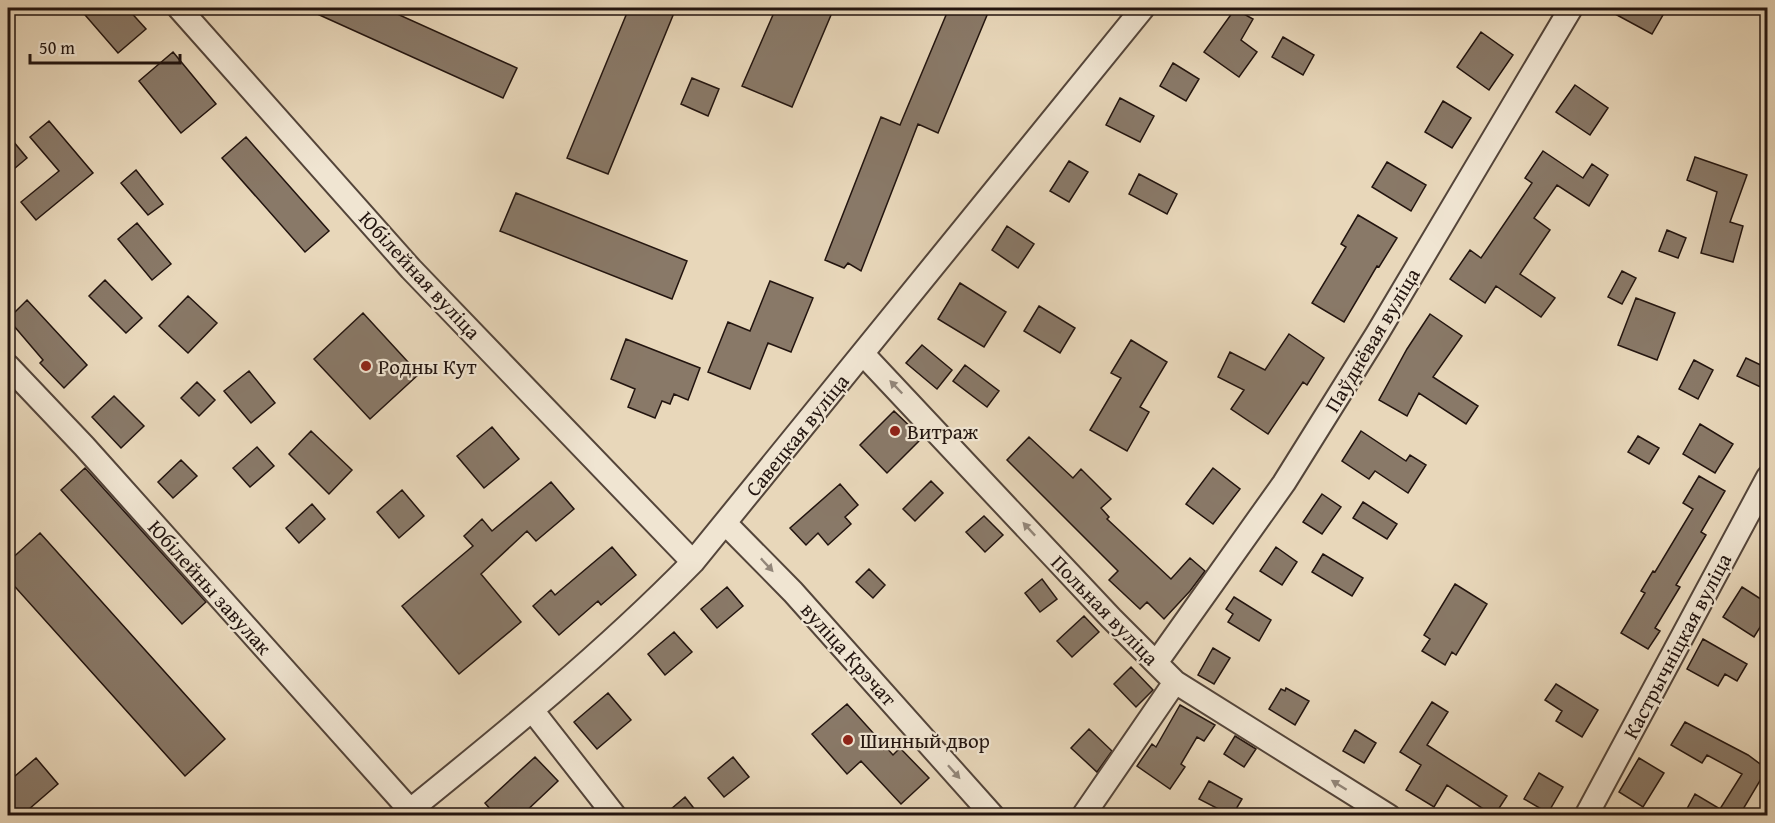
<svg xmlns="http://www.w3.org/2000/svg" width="1775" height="823" viewBox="0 0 1775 823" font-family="'Gentium Book Plus',serif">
	<rect width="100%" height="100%" fill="#e8d7ba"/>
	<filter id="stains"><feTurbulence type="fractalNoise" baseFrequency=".00333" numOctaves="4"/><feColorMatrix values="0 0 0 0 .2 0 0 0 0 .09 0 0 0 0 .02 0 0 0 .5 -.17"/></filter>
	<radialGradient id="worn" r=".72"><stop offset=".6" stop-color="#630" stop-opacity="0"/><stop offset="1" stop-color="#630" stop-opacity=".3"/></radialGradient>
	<path fill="#897968" stroke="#22140f" stroke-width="1.5" d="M79 8H127L146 29 118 53Z
		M304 8H384L517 68 503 98Z
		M629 8H676L608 174 567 158Z
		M776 8H834L792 107 742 86Z
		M949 8H990L938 133 918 124 861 271 848 263 844 268 825 260 881 117 900 125Z
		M1604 8H1667L1652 34Z
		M1235 9 1253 19 1241 40 1257 52 1239 77 1204 52Z
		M1481 32 1513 55 1489 90 1457 67Z
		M1283 37 1314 55 1303 75 1272 57Z
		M173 52 216 104 181 133 139 81Z
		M1173 63 1199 79 1186 101 1160 86Z
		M692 78 719 89 708 116 681 104Z
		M1575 85 1608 108 1590 135 1556 112Z
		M1120 98 1154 116 1140 142 1106 125Z
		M1443 101 1471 118 1452 148 1425 132Z
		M49 121 93 173 36 220 21 202 59 171 30 137Z
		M8 135 27 158 8 174Z
		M246 137 329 231 305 252 222 158Z
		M1543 151 1583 178 1592 164 1608 175 1589 206 1557 185 1534 218 1550 230 1520 274 1555 298 1541 317 1496 286 1485 303 1450 279 1470 250 1481 258 1532 183 1525 178Z
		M1695 157 1747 175 1730 222 1743 226 1733 262 1701 253 1717 192 1687 180Z
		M1069 161 1088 172 1069 202 1050 191Z
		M1387 162 1426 185 1411 211 1372 187Z
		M136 170 163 204 148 215 121 183Z
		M1139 174 1177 194 1167 214 1129 194Z
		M516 193 687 261 672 299 500 231Z
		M1358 215 1397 238 1379 267 1377 266 1344 322 1312 303 1346 247 1341 244Z
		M137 223 171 264 152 280 118 239Z
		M1007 226 1034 244 1018 268 992 250Z
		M1667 230 1686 238 1678 258 1659 251Z
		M1622 271 1636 278 1622 304 1608 297Z
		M105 280 142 318 126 333 89 296Z
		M770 281 813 298 791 352 768 343 750 389 708 372 728 322 750 331Z
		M960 283 1006 312 984 347 938 319Z
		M188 296 217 323 188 353 159 326Z
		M1636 298 1675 313 1657 360 1618 345Z
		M27 300 87 365 64 388 40 363 43 360 8 319Z
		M1039 306 1075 328 1060 353 1024 331Z
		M363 313 419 374 370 419 314 359Z
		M1430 314 1462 336 1433 377 1478 406 1466 424 1419 393 1407 416 1379 400 1407 349Z
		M1289 334 1324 358 1307 385 1303 382 1268 434 1231 409 1244 390 1218 377 1230 352 1265 370Z
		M626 339 700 368 688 400 674 394 670 404 662 401 655 418 628 407 635 389 611 379Z
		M1131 340 1167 362 1140 407 1149 412 1127 451 1090 430 1121 378 1111 373Z
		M922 345 952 370 937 389 906 363Z
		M1746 358 1767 368V390L1737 376Z
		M1694 360 1713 370 1698 399 1679 389Z
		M965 365 999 391 987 407 953 381Z
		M249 371 275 403 251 423 224 391Z
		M197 382 215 400 199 416 181 398Z
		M114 396 144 426 121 448 92 417Z
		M894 411 922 438 887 473 860 445Z
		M1700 424 1733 444 1715 473 1683 454Z
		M492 427 519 459 484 488 457 456Z
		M311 431 352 470 329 494 289 454Z
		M1361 431 1406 461 1410 455 1426 465 1408 493 1375 471 1369 479 1342 461Z
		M1638 436 1659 448 1649 464 1628 452Z
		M1029 437 1073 478 1081 469 1111 499 1101 508 1109 517 1107 519 1171 579 1190 558 1205 571 1190 591 1164 619 1147 602 1140 609 1109 580 1118 571 1007 460Z
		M257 447 274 466 250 487 233 468Z
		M181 460 197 476 173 498 158 482Z
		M85 468 206 602 182 624 61 490Z
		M1213 468 1240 489 1213 524 1186 504Z
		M1699 476 1725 491 1701 532 1706 535 1676 585 1680 587 1655 628 1660 631 1648 649 1621 633 1645 593 1641 591 1653 571 1655 572 1693 509 1683 503Z
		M931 481 943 493 915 521 903 509Z
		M551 482 574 509 536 541 527 531 481 574 521 622 459 674 402 606 473 546 464 536 482 519 492 531Z
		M840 484 858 505 845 517 851 524 828 545 818 533 806 545 790 528Z
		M402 490 424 516 399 538 377 512Z
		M1322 494 1341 507 1322 534 1303 522Z
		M1363 502 1397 524 1387 539 1353 518Z
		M312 504 325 519 299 543 286 528Z
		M984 516 1003 535 985 552 966 532Z
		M40 533 225 739 185 776 8 579V562Z
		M612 547 636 575 601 605 598 601 559 635 533 606 551 590 555 595Z
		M1276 547 1297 562 1282 585 1260 571Z
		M1323 554 1363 578 1352 596 1312 572Z
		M869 569 885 585 873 598 856 582Z
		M1042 579 1057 599 1040 612 1025 593Z
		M1455 584 1487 604 1456 655 1452 652 1445 665 1422 651 1430 639 1424 635Z
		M727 587 743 606 717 628 701 609Z
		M1742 587 1767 603V616L1754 637 1723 617Z
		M1234 597 1271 620 1259 641 1228 622 1233 614 1226 609Z
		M1084 616 1099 632 1072 657 1057 641Z
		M674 632 692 652 665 675 648 654Z
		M1703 639 1747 664 1737 681 1725 674 1718 686 1687 669Z
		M1213 648 1230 658 1214 684 1198 675Z
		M1131 667 1153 690 1136 707 1114 684Z
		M1556 684 1598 710 1582 737 1556 721 1562 711 1545 700Z
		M1286 688 1309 701 1295 725 1269 709 1281 689 1285 691Z
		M608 693 631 720 597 749 574 722Z
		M1432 702 1448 712 1427 745 1507 796 1494 816 1447 785 1434 807 1406 790 1421 765 1400 752Z
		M847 704 893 755 900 748 929 778 901 804 861 761 847 774 812 734Z
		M1180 705 1215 725 1204 741 1197 737 1181 764 1185 767 1170 789 1137 766 1152 744 1156 747Z
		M1685 722 1748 755 1767 769 1739 816H1683L1695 794 1720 809 1742 774 1707 755 1702 763 1671 745Z
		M1089 729 1112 751 1097 772 1071 748Z
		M1355 730 1376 743 1364 763 1343 751Z
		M1235 736 1256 749 1244 767 1224 754Z
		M535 757 558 781 521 816H496L485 803Z
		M733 757 749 777 724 797 708 778Z
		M36 758 58 784 21 816H8V782Z
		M1639 758 1664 773 1643 807 1619 792Z
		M1539 773 1563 787 1548 813 1524 799Z
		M1209 781 1242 799 1232 816 1199 799Z
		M685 797 700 816H663Z"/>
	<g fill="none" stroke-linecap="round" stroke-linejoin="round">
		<g stroke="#54453a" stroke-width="26">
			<path id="minor" d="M179 8 411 269 693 562
				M863 354 1111 618 1175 682 1389 816
				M8 366 84 446 410 810
				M725 523 793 592 993 816
				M1156 663 1284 483 1377 334 1571 8
				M532 710 615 816
				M403 816C503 735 603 654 693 562L1143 8
				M1083 816 1175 682
				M1586 816 1768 477"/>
		</g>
		<use href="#minor" stroke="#f0e5d2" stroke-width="22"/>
	</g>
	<defs><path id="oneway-solid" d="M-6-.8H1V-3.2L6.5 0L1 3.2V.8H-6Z" transform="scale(1.5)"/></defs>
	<g fill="#93877a">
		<use href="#oneway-solid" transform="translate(896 387) rotate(-134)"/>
		<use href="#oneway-solid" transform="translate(1029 529) rotate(-133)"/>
		<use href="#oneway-solid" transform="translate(767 565) rotate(47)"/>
		<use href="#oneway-solid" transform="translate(954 772) rotate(48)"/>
		<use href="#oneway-solid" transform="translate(1339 785) rotate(-148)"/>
	</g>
	<g fill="#8f2418" stroke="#f0e5d2" stroke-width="2">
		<circle cx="366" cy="366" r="6"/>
		<circle cx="895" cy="431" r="6"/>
		<circle cx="848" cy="740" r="6"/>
	</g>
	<g text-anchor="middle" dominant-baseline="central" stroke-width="4.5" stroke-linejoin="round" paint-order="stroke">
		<g font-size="21" fill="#22140f" stroke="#f0e5d2">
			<text transform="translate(420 275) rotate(47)">Юбілейная вуліца</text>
			<text transform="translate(1372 340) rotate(-59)">Паўднёвая вуліца</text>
			<text transform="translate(797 435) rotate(-51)">Савецкая вуліца</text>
			<text transform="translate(210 587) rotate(48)">Юбілейны завулак</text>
			<text transform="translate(1105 610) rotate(46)">Польная вуліца</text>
			<text transform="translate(1677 646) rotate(-62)">Кастрычніцкая вуліца</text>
			<text transform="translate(849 654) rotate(48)">вуліца Крэчат</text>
		</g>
		<g font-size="21" fill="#22140f" stroke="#f0e5d2" text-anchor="start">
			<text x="378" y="366">Родны Кут</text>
			<text x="907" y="431">Витраж</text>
			<text x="860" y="740">Шинный двор</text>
		</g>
	</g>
	<rect width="1775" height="823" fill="none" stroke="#e8d7ba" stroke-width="30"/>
	<rect x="9" y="9" width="1757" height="805" fill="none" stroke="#22140f" stroke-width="3"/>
	<rect x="15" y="15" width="1745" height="793" fill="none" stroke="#22140f" stroke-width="1.5"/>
	<path d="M30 54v9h150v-9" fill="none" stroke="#22140f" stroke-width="3"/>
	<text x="39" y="54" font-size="18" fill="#22140f" stroke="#f0e5d2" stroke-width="4.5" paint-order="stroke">50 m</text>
	<rect width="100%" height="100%" filter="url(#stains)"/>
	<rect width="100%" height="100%" fill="url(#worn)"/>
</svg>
